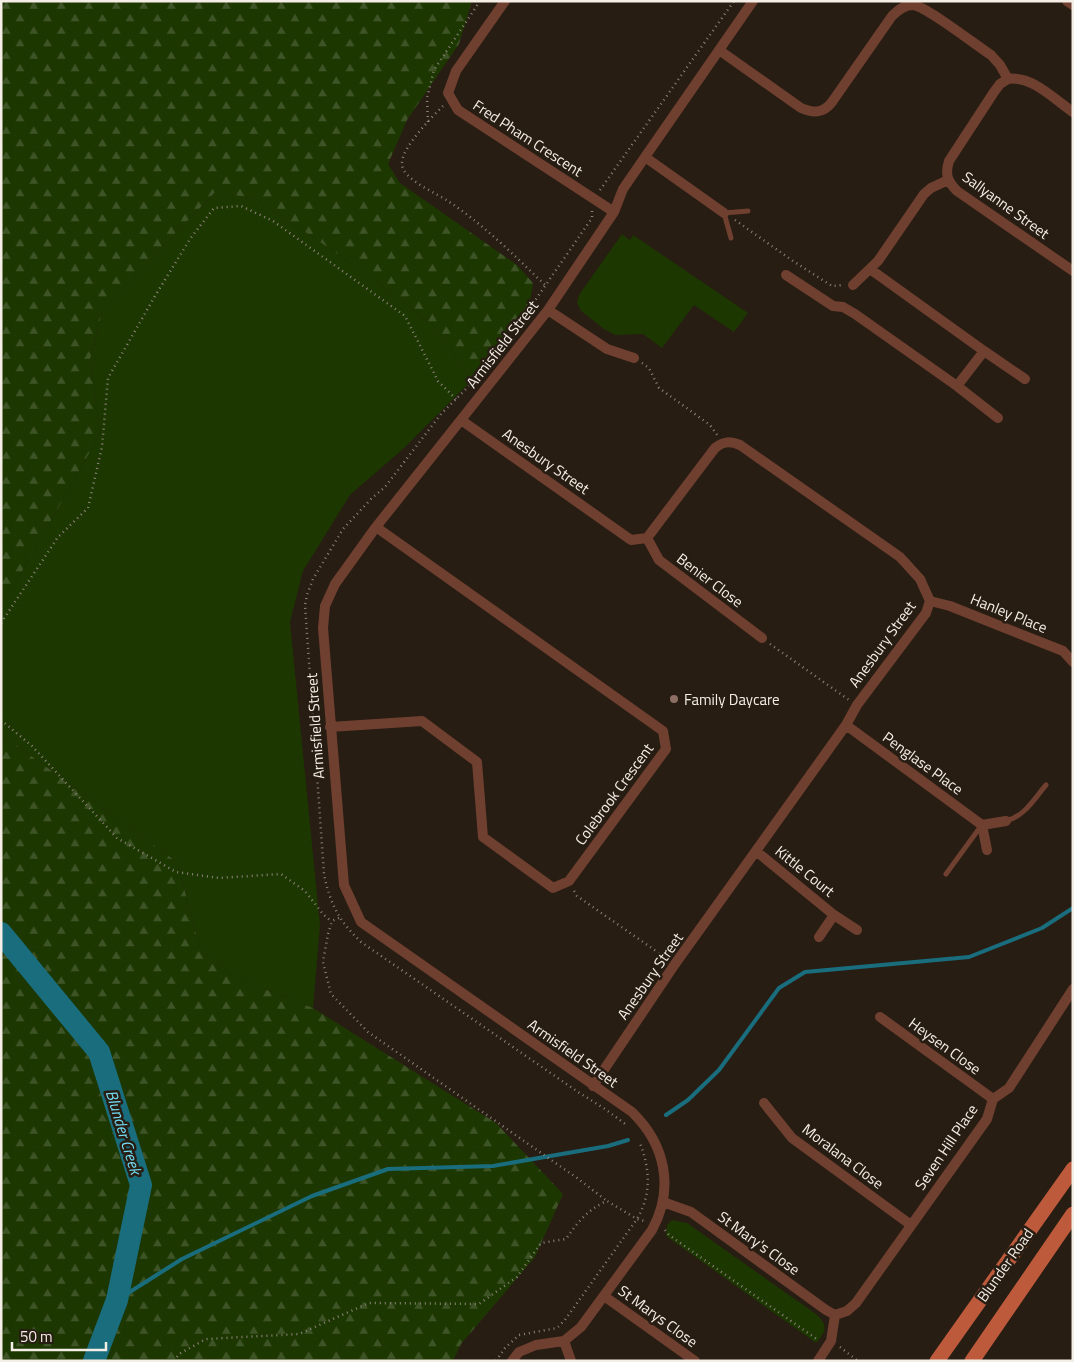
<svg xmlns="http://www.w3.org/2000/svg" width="1074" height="1362" viewBox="0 0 1074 1362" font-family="'Titillium Web',sans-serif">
	<defs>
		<pattern id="forest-firs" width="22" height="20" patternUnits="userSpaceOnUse" patternTransform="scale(1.25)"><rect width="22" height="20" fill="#1d3701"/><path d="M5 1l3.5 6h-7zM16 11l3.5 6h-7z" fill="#3e5426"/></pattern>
	</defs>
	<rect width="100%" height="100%" fill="#271d13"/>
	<path fill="#1d3701" d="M216 191 258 200 354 265 432 324 472 380 403 449 350 495 303 571 290 622 320 925 313 1008 241 980 201 952 177 862 1 734V605L11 591 100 434 90 359 102 311Z
		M622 234 630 240 633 235 748 313 734 332 694 305 662 348 643 334 615 335 604 329 581 311 577 303 579 295Z
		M672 1220 687 1223 816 1314C829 1326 826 1331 816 1343L666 1236 667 1225Z"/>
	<path fill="url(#forest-firs)" d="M1 1H472L459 44 407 120 388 164 400 183 517 265 533 283 529 307 472 380 432 324 354 265 258 200 216 191 102 311 90 359 100 434 11 591 1 605Z
		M1 734 177 862 201 952 241 980 313 1008 496 1123 563 1194 535 1257 461 1344 453 1361H1Z"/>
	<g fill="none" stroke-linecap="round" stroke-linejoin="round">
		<path stroke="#196d7d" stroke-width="4" d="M666 1115 688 1100 719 1070 779 988 805 972 969 957 1042 928 1073 908
			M117 1300 182 1259 312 1196 388 1169 493 1166 608 1146 628 1140"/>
		<path stroke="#196d7d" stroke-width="22" d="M1 933 99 1052 141 1185 117 1300 94 1361"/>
		<path stroke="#8b837a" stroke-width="2.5" stroke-dasharray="1 4" stroke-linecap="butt" d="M443 106C432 117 401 148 402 164 402 179 436 193 448 201 484 225 515 256 546 286
			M428 122 427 98 434 70 480 1
			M600 190 734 1
			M592 211V218L507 341 467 388 441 414 385 487 372 498 343 529 313 579 307 595 305 605 324 874C330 904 339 921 361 942L578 1092 605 1109 628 1126
			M735 220 793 261 832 286 842 285
			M642 363 649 368 659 388 710 425 718 436
			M1 623 58 537 88 508 102 447 108 378 155 296 190 239 214 208 241 206 273 221 405 316 438 381 456 399
			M770 644 849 700
			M1 720 32 746 117 838 176 872 219 878 281 874 305 891 323 914 332 922
			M574 891 577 896 666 958
			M339 918 332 921 328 934 323 962 331 994 368 1032 577 1178 607 1201
			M665 1230 669 1235 818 1340
			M840 1347 858 1361
			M174 1361 179 1354 206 1339 299 1334 369 1303 479 1304 517 1277 541 1243 566 1239C577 1223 588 1209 607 1201L637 1219 644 1221
			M496 1361 505 1348 519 1335 557 1328 565 1320 637 1219C652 1194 650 1167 639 1141"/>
		<path stroke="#6f3f30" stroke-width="5" d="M731 238 724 213 748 211
			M1006 821C1025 816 1034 799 1046 785
			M946 874 981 826"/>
		<path stroke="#6f3f30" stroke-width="10" d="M505 1 456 71 448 93 458 110 614 212
			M1067 1 1073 5
			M719 50 801 108C813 113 823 114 832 102L892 16C898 10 904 5 913 5 926 6 977 46 991 55L1000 65 1008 79C1032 75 1055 100 1073 112
			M1008 79 1000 84 994 92 949 161C945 174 947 181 957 191L1073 271
			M645 157 724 213
			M870 269 984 351
			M786 275 833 306 843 307 855 314 957 386
			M853 285 878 261 924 194 931 188 948 180
			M548 310 607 349 634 358
			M998 418 957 386 984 351 1025 379
			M461 420 631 540 647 538 715 448C724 441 730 441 740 445L900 557 920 579 930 601 926 613 857 705 846 725 675 964 593 1086
			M647 538 659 560 762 638
			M930 601 950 606 1063 651 1073 662
			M846 725 982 825 987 850
			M330 727 422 721 477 762 483 837 553 888 569 881 666 749 663 731 376 527
			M982 825 1006 821
			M756 851 834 915 819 937
			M834 915 857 930
			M880 1017 993 1099
			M764 1103 792 1138 911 1225
			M663 1202 691 1212 826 1310 835 1315
			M604 1296 695 1361
			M835 1315 847 1311 856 1303 987 1119 993 1099 1009 1088 1073 989
			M564 1341 571 1361
			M512 1361 519 1352 536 1345 564 1341 581 1327 652 1230C675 1188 665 1144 632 1112L361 922 344 885 323 628 325 606 335 584 376 527 548 310 614 212 623 189 645 157 753 1
			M818 1361 831 1341 835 1315"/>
		<path stroke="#bd5a3c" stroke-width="15" d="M937 1361 1073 1169
			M972 1361 1073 1214"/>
	</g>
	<circle fill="#8d6e63" stroke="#271d13" stroke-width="2" cx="674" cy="699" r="5"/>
	<g text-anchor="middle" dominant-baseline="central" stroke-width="5" stroke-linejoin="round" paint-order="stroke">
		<g font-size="15" fill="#f5eee7" stroke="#271d13">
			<text transform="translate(528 138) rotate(33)">Fred Pham Crescent</text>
			<text transform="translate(1006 205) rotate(36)">Sallyanne Street</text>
			<text transform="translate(502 344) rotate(-52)">Armisfield Street</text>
			<text transform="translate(546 461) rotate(35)">Anesbury Street</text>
			<text transform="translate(710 580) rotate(37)">Benier Close</text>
			<text transform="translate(1009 613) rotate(22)">Hanley Place</text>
			<text transform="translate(882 644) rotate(-54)">Anesbury Street</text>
			<text transform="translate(315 726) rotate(-94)">Armisfield Street</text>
			<text transform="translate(923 763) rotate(36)">Penglase Place</text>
			<text transform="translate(614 794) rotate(-54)">Colebrook Crescent</text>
			<text transform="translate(805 871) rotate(39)">Kittle Court</text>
			<text transform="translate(650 976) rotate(-55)">Anesbury Street</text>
			<text transform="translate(945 1046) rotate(36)">Heysen Close</text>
			<text transform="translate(573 1053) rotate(35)">Armisfield Street</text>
			<text transform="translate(946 1147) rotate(-56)">Seven Hill Place</text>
			<text transform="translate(843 1156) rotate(37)">Moralana Close</text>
			<text transform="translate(759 1243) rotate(36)">St Mary's Close</text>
			<text transform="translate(1005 1265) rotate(-55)">Blunder Road</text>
			<text transform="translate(658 1316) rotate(36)">St Marys Close</text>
		</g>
		<g font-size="15" fill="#f5eee7" stroke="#271d13" text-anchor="start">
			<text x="684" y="699">Family Daycare</text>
		</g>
		<g font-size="16" font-style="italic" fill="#74def6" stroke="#271d13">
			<text transform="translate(124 1132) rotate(73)">Blunder Creek</text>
		</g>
	</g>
	<rect width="1074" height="1362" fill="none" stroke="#f5eee7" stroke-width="5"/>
	<path d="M12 1342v8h94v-8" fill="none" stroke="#f5eee7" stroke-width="2.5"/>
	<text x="20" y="1342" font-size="15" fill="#f5eee7" stroke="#271d13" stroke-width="4" paint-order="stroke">50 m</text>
</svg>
